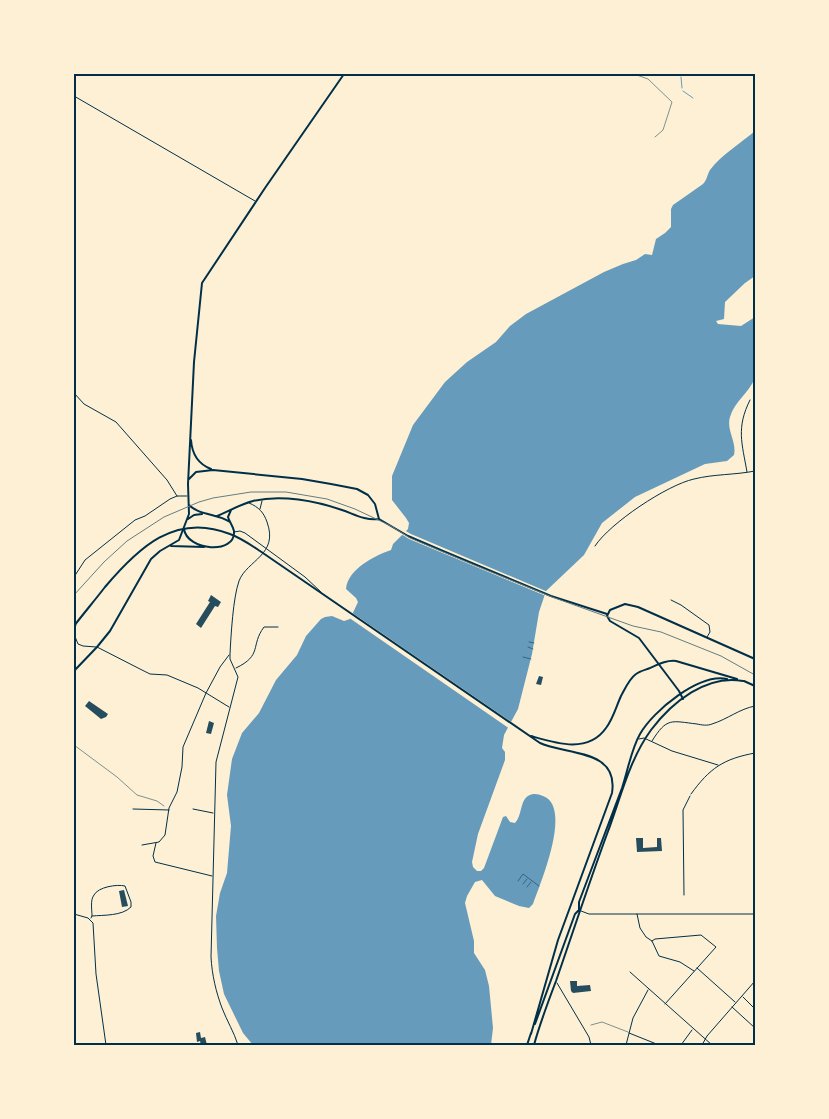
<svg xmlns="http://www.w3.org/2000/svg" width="829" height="1119" viewBox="0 0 829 1119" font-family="'PT Serif',serif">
	<rect width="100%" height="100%" fill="#fdf0d5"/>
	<path fill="#669bbc" d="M755 131V276L745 283 725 302 724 319 716 321 718 324 741 326 755 317C755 328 758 371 755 378 749 393 734 402 730 417 726 430 737 442 734 455L727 461 705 464 635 497 602 523 584 555 546 591 539 612 532 654 518 709 504 735 502 748 505 752V760L478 834 472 862 473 867 477 871H481L484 868 503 817 506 816 510 822 515 823C522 816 520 801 528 796 533 793 538 794 543 796 573 807 540 884 533 904L529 908 519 906 495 896 482 880 475 882 467 896 465 903 474 941V953L485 970 489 986 493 1028 491 1045H253L243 1033 224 994 219 971 217 948 216 916 220 893 227 873 231 826 227 795 232 759 242 733 259 713 276 680 297 655 306 636 321 619 325 617 332 616 344 621 350 619 358 602 356 598 346 589C348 569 374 556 391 550L393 544 408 529 409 523 406 518 392 500V476L413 425 445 382 467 362 496 342 510 326 526 314 604 272 623 264 636 260 645 254 652 255 656 239 665 233 671 227V209L673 205 703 184C707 180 707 175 710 170 721 155 741 143 755 131Z"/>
	<path fill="#fdf0d5" d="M404 530 411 534 548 592 546 596 409 539 401 534Z
		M351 612 513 723 510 729 348 617Z"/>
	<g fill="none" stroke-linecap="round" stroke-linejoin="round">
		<path stroke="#669bbc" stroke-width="1" d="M681 77 682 88
			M683 91 693 98"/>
	</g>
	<path fill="#264d5e" d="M211 595 221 602 218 607 215 606 201 628 196 624 210 602 208 601Z
		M539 676 543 677 541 685 536 684Z
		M89 701 108 714 106 717 101 719 85 706Z
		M209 721 214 723 211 734 206 733Z
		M636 838H643V848L657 847V838H661L662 851 637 852Z
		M124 890 128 906 122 907 119 891Z
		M570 981H577V986L590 985 591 991 573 993 571 991Z
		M200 1032 201 1038 205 1037 207 1045H201L200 1041 197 1042 196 1033Z"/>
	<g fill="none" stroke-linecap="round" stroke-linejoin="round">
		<path stroke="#003049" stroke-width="0.5" d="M529 642 534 643
			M528 647 533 649
			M523 657 531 659
			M74 745 117 777 137 795 157 801 164 806
			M518 881 523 874 539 886
			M523 884 527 879
			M527 887 531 882"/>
		<path stroke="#003049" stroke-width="0.5" d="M634 74 648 79 672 102 663 130 655 137
			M591 1025 602 1022 628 1032"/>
		<path stroke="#003049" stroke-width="1" d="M74 96 255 201
			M74 393 84 404 116 422 167 480 177 496
			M747 472C742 443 736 428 750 400
			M260 509 262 501
			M595 546C610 523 667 485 694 479 714 474 735 475 755 471
			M74 577 85 560 135 520 145 516 170 499 177 496H187
			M671 600 681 605 709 625 710 632 707 637
			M97 647 140 669 150 674 167 675 198 688 229 707
			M236 668C263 655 250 646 264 627H278
			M639 739 644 738 672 751 718 765
			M652 741C667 717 671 721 697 724 702 725 707 726 712 724 728 719 739 709 755 706
			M691 794C710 768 723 759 755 753
			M133 809 169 810
			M193 809 213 813
			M156 843 153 856 155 862 212 876
			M142 845 159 842 165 835 169 808 177 792 182 767 183 747 206 693 220 667 229 655
			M684 895 683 810 690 796
			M74 914 88 918 93 923 96 974 106 1045
			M637 914 640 928 646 937 652 941 659 956 680 962 694 971
			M91 918 92 916C92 910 90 900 94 895 98 887 117 884 125 886L131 902V907C122 916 104 915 92 916
			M652 941 655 939 701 935 716 947 665 1004
			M697 968 735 1002
			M630 972 712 1045
			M743 997 755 1009
			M732 1007 755 1028
			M629 1033 659 1045
			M238 1045C234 1032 227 1021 222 1008 216 992 212 975 211 957L216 762 238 677 230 659V654C231 635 233 598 239 581 247 560 279 555 267 522 264 513 259 507 249 503
			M626 1045 633 1018 648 990
			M681 1045 692 1030
			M702 1045 707 1036 755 981"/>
		<path stroke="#003049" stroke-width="1" d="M234 532 240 531 245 533 305 577 321 592
			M74 631 76 625
			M74 634 78 644 83 646 96 647
			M581 911 589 914H755
			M557 983 589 1037 591 1045"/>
		<path stroke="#003049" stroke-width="2" d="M191 440C192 454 198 464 211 469
			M189 479 196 472 213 470 302 479 331 484 357 489 368 495 375 504 379 519
			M189 505C200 516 217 513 230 522
			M217 516C229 511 241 504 253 501 281 494 316 501 342 510 354 514 365 521 379 519
			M188 519 194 515 202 514
			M379 519 408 536 443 551 551 596 607 614
			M184 529C187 551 236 555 234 531 233 526 229 521 228 517L231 510
			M171 546 204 547
			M74 671 97 647 110 631 151 559 160 551 179 540 189 514 188 484 194 362 202 283 265 188 344 74"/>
		<path stroke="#003049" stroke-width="2" d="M74 626C84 613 95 600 105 587 138 548 175 512 230 534 241 538 251 545 260 551L540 743C567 755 619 749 612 793L558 940 531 1034
			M744 681 755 686
			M683 699 679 691 639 638 610 621 607 616 610 610 625 604 638 607 755 659
			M531 736C555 743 588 754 606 728 613 719 616 707 621 696 625 689 629 679 636 674 640 671 645 670 650 668 659 664 667 660 676 661L737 679
			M535 1024 575 914 579 910V902C593 864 608 826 622 788 628 770 631 750 640 734 653 711 699 673 727 679
			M527 1045 531 1033
			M534 1045C540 1023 548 1002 556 981 573 932 589 883 607 834 620 800 629 760 651 730 672 702 707 674 743 681"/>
		<path stroke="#657d81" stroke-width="1" d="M74 595 104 562 127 541 164 517 199 502 213 498 251 492H286L327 499 355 509 391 526 410 538 474 565 552 597 633 626 661 632 721 656 755 675"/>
	</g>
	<rect width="829" height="1119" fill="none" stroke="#fdf0d5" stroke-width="150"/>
	<rect x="75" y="75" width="679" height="969" fill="none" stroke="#003049" stroke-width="2"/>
</svg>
